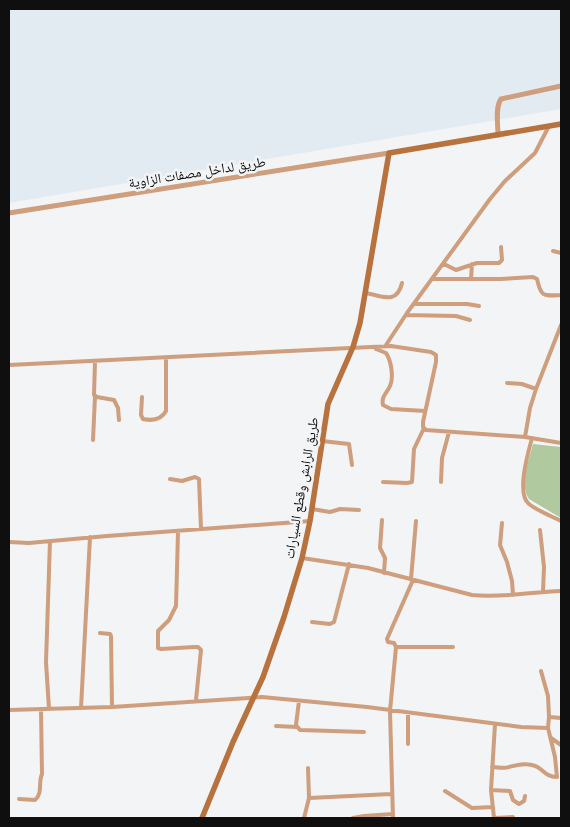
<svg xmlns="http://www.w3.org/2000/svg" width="570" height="827" viewBox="0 0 570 827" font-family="'IBM Plex Sans','Noto Naskh Arabic',sans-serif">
	<rect width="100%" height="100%" fill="#f2f4f6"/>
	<path fill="#e2eaf2" d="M9 9H561V109L9 203Z"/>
	<path fill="#b0c99f" d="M533 444 561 447V518L529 499C519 486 529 460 533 444Z"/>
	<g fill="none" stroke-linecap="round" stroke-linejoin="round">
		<path stroke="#ce9e7d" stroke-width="4" d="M553 251 561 253
			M444 264 456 270 477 263H499L502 260 501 247
			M433 279H500L533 277 537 279C541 297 543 296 561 295
			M471 279 472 264
			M366 293C382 296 397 305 402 283
			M414 304H467L479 306
			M406 315 456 316 470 320
			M386 345 407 313 490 199 505 181 535 153 549 126
			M376 349 386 353C391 360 394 378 390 386 387 393 381 396 383 405L391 409 425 411
			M95 361 94 395 97 397 114 400 118 408 119 420
			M9 365 391 346 431 352 436 355V362L423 422V427L426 430 525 437 561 443
			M507 383 522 384 536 389
			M142 397 141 415 143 419C152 421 161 420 166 411V357
			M525 437 530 408 536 389 561 325
			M532 438C528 453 516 494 529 504 538 511 551 516 561 521
			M93 440 95 396
			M322 441 349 444 352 465
			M170 479 182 481 195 477 199 479 201 529
			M383 482 407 483 412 482 414 449 424 428
			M441 482 442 458 449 432
			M312 509 330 512 340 509 359 510
			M382 520 380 548 385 558 384 573
			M502 523 500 545 507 562 512 581 513 595
			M540 530 544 567 543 592
			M178 532 176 606 169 620 158 631V648L161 649 194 647H198L201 650 196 700
			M9 542 29 543 107 536 310 521
			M302 558 368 568 472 595C502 598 531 592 561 591
			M411 579 416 521
			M312 622 330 624 334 622 349 564
			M100 633 110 634 111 636 112 707
			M396 647 394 643 388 642 387 639 413 580
			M541 671 548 696 549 717
			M299 701 296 725 300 730 364 732
			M81 708 90 537
			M49 709 46 662 50 541
			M9 710 112 707 262 697 367 707 521 727 548 728 549 717 561 718
			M408 713V744
			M276 726 297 727
			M551 738 561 745
			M492 767C498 767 504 769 509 767 517 765 523 763 532 765 543 767 544 777 557 777L555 757 548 728
			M308 768 309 798 391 794
			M491 790 510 791 513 800 519 804 524 801 525 796
			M445 791 472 808 493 807
			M19 799 35 800C43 794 38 782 42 774L41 709
			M304 818 309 798
			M353 818 364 816 393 814
			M393 818 390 711 396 647H453
			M494 818 491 790 495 724
			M494 818 513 817"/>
		<path stroke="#ce9e7d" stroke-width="5" d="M498 135C498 124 495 107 501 99L561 86
			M9 213 389 153"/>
		<path stroke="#b7723e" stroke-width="5.5" d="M202 818 233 742 263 677 284 617 302 558 310 521 328 404 353 347 360 323 389 153 561 124"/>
	</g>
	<g text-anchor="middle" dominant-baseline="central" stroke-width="5" stroke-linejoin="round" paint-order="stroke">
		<g font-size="14" fill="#0f0f10" stroke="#f2f4f6">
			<text transform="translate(197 172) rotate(-9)">طريق لداخل مصفات الزاوية</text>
			<text transform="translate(301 488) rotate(-80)">طريق الرابش وقطع السيارات</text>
		</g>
	</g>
	<rect width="570" height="827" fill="none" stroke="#0f0f10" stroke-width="20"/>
</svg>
